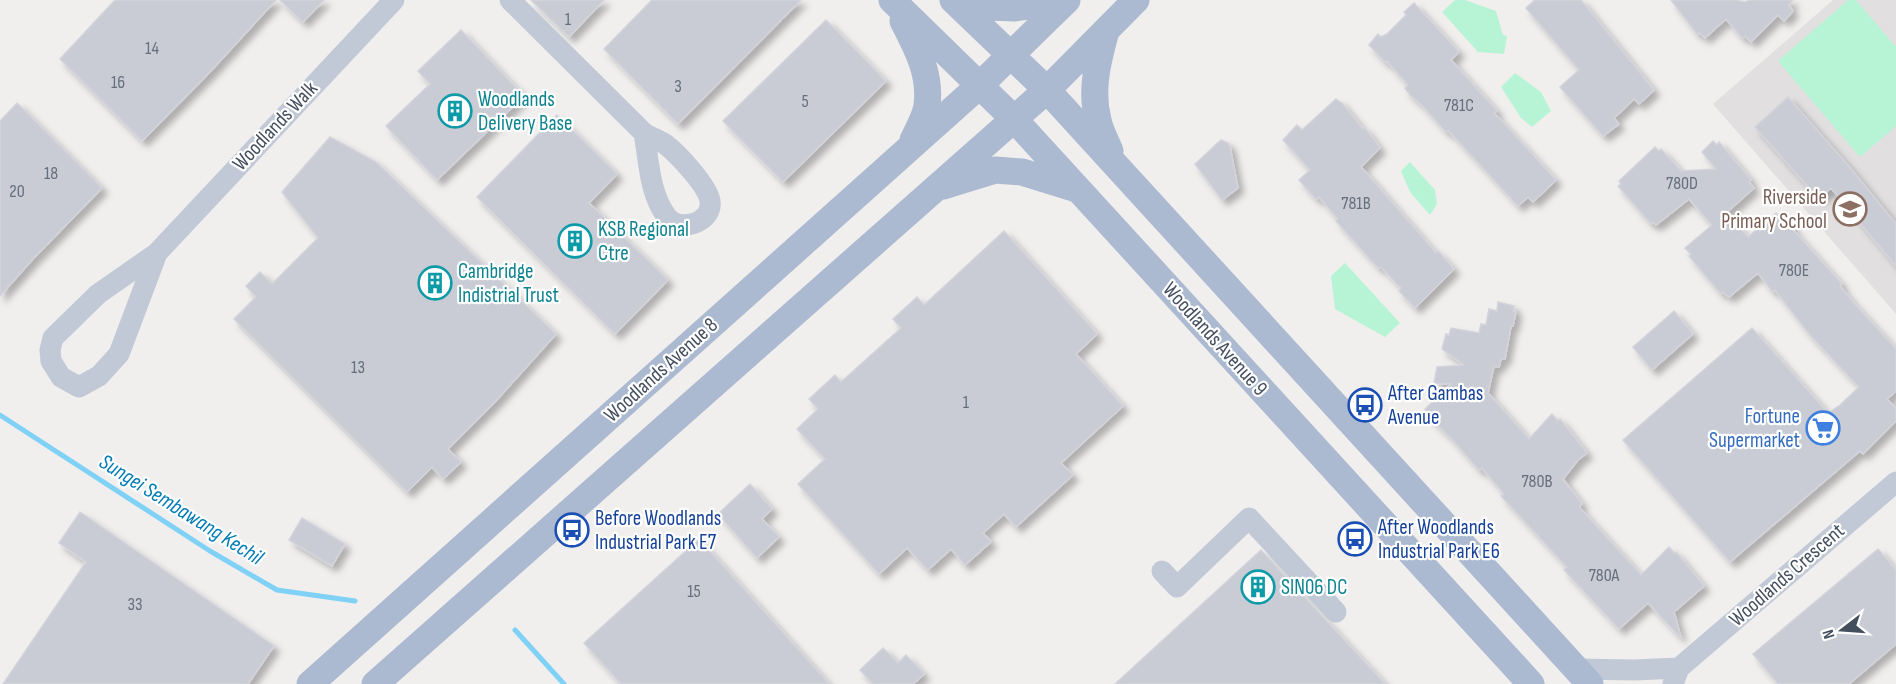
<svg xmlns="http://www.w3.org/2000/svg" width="1896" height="684" viewBox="0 0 1896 684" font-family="'Sofia Sans Condensed',sans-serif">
	<defs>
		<filter id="shadow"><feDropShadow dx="5.5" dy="5.5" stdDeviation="3" flood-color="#0004"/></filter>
	</defs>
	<rect width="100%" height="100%" fill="#f1eeee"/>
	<path fill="#e2dfe0" d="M1833 0H1896V314L1713 104Z"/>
	<path fill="#b7f4d5" d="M1455 0H1465L1496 11 1503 35 1507 36 1504 54 1478 52 1442 12Z
		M1848 0H1856L1896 47V126L1860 157 1778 61Z
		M1515 73 1541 92 1551 111 1532 127 1521 118 1501 87Z
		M1410 162 1435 190 1437 204 1430 215 1410 192 1401 171Z
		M1345 263 1400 323 1385 337 1335 309 1331 276Z"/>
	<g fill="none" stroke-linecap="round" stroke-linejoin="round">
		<path stroke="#7fd1f6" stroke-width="5" d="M0 415 210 551 277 590 355 601
			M515 630 564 684"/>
	</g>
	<path fill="#caccd5" stroke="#d2d3db" stroke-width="1.5" filter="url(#shadow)" d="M115 0H276L210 72 142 141 60 59Z
		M280 0H324L303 22Z
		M531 0H604L569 37Z
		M652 0H801L678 124 604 49Z
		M1535 0H1581L1654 90 1639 104 1634 99 1614 118 1619 124 1603 136 1560 87 1579 70 1526 8Z
		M1671 0H1733L1746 2 1749 0H1793L1788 5 1793 11 1784 21 1778 15 1751 42 1745 36 1742 38 1726 19 1705 38 1700 33 1697 34Z
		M1414 3 1459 52 1451 60 1497 111 1494 113 1556 180 1533 202 1528 197 1518 206 1448 130 1446 132 1422 105 1410 95 1405 88 1408 85 1387 61 1385 62 1369 45 1378 34 1381 37 1387 34 1406 15 1404 12Z
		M826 20 886 81 783 182 723 121Z
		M461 30 524 96 437 180 386 126 430 84 418 71Z
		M1788 97 1852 170 1896 224V266L1831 188 1819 199 1755 127Z
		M1336 99 1342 103 1363 129 1365 128 1380 148 1361 167 1436 253 1438 251 1454 269 1415 308 1399 291 1401 288 1381 267 1378 268 1336 221 1338 219 1319 197 1316 199 1299 180 1310 170 1283 140 1297 125 1302 130Z
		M17 103 102 188 33 259 0 296V121Z
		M557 115 617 174 589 203 668 280 615 334 477 197Z
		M330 137 376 162 556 334 495 402 448 449 461 462 443 479 432 467 407 492 234 319 256 297 246 286 260 272 272 284 318 238 282 192Z
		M1221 140 1228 143 1230 147 1238 188 1222 200 1195 164Z
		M1713 141 1717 145 1719 142 1751 180 1749 182 1754 188 1726 213 1748 237 1776 213 1782 219 1784 217 1794 228 1793 230 1842 284 1840 286 1853 302 1896 349V391L1887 399 1896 409V421L1863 454 1860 451 1730 562 1623 440 1752 328 1828 413 1839 406 1859 387 1810 335 1775 290 1772 291 1758 273 1729 297 1723 292 1721 294 1689 256 1691 254 1685 248 1712 225 1689 199 1656 225 1653 222 1651 224 1618 186 1621 184 1619 181 1655 147 1659 151 1661 149 1681 171 1716 169 1702 152Z
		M1004 231 1097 334 1076 354 1123 406 1061 463 1073 475 1016 527 1004 514 983 533 991 542 965 565 951 549 928 570 907 548 879 574 798 484 825 459 797 429 818 409 809 399 835 375 841 382 901 328 893 319 917 297 924 305Z
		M1498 302 1514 306 1513 311H1516L1513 326H1511L1505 359H1501L1499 367 1494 366 1488 393 1529 439 1552 414 1558 421 1560 419 1587 453 1578 460 1563 479 1582 504 1579 507 1641 575 1669 547 1675 554 1676 552 1704 586 1674 612 1681 638 1648 603 1619 629 1564 570 1567 567 1501 496 1504 494 1482 468 1479 470 1451 438 1429 417 1430 416 1425 409 1451 384 1434 383 1437 367 1464 365 1442 349 1446 334 1449 335 1451 328 1479 333 1481 324 1486 325 1489 309 1497 311Z
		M1674 311 1693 334 1652 370 1633 347Z
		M750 484 772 509 762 519 779 537 757 558 718 514Z
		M80 512 274 646 248 684H3L86 562 59 543Z
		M302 518 345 544 332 566 289 540Z
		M699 539 829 684H621L584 643Z
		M1878 549 1896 570V644L1849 684H1778L1753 654Z
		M1261 550 1385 684H1115Z
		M883 648 898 663 906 655 924 674 913 684H873L860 670Z"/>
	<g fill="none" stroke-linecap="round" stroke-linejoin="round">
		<path stroke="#c0c9d5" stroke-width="21" d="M510 0 644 133C651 137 658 140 665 144 677 153 708 186 710 201 713 223 679 233 667 217 649 193 649 161 644 133
			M157 253 119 354 99 376 79 387 61 377 51 361 50 350 53 338 98 294 157 253 394 0
			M1162 571 1177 587 1249 518 1336 612
			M1576 669 1635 670 1679 668
			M1673 684 1679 668 1896 482"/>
		<path stroke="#abbad1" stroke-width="27" d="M892 0 1014 119 1531 684
			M953 0 1047 90 1590 684
			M962 0 988 7 1015 8 1066 1
			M903 21C917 48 931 74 927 105 926 116 918 129 913 140
			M1106 31C1098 60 1090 90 1098 120 1100 131 1106 141 1110 151
			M943 186 995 170 1022 172 1077 189
			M310 684 980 85 1067 0
			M375 684 1014 119 1047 90 1136 0"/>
	</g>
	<defs>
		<g id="building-ring" transform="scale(1.725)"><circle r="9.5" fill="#fff" stroke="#0f9aa8" stroke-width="1.5"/><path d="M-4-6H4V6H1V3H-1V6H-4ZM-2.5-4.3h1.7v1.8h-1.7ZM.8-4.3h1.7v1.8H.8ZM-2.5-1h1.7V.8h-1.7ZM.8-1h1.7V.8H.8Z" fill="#0f9aa8"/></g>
		<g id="school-ring" transform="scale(1.725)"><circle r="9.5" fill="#fff" stroke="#8d6e63" stroke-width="1.5"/><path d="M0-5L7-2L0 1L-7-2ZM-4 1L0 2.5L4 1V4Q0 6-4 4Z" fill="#8d6e63"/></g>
		<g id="bus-ring" transform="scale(1.725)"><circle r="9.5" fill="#fff" stroke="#1a4fb4" stroke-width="1.5"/><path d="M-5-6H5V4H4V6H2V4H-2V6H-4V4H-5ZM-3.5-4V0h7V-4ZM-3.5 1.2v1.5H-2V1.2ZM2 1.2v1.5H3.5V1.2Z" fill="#1a4fb4"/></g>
		<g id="supermarket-ring" transform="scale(1.725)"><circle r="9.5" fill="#fff" stroke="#3f7fe0" stroke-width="1.5"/><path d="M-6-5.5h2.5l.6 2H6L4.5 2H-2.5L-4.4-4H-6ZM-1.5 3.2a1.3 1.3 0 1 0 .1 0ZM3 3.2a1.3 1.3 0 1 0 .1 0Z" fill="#3f7fe0"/></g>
	</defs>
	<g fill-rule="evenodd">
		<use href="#building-ring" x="455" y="111"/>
		<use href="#school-ring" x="1850" y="209"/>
		<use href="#building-ring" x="575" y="241"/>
		<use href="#building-ring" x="435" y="283"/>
		<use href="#bus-ring" x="1365" y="405"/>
		<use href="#supermarket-ring" x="1823" y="428"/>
		<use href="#bus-ring" x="572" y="530"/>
		<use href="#bus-ring" x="1355" y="539"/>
		<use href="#building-ring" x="1258" y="587"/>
	</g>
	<g text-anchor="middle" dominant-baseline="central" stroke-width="4.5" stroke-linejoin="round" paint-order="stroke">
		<g font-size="18" fill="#666e7c">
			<text x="568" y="19">1</text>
			<text x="152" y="48">14</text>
			<text x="118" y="82">16</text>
			<text x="678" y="86">3</text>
			<text x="805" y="101">5</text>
			<text x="1459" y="105">781C</text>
			<text x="51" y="173">18</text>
			<text x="1682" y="183">780D</text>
			<text x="17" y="191">20</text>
			<text x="1356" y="203">781B</text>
			<text x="1794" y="270">780E</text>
			<text x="358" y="367">13</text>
			<text x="966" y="402">1</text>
			<text x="1537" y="481">780B</text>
			<text x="1604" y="575">780A</text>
			<text x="694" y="591">15</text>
			<text x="135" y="604">33</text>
		</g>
		<g font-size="21" fill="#0d838f" stroke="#fff" text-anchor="start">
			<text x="478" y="99">Woodlands<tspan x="478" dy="24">Delivery Base</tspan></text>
			<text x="598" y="229">KSB Regional<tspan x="598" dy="24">Ctre</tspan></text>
			<text x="458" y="271">Cambridge<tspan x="458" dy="24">Indistrial Trust</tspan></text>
			<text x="1281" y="587">SIN06 DC</text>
		</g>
		<g font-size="21" fill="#444f5e" stroke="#fff">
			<text transform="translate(275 126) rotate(-47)">Woodlands Walk</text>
			<text transform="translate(1215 339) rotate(48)">Woodlands Avenue 9</text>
			<text transform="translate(661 370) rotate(-42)">Woodlands Avenue 8</text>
			<text transform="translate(1787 575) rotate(-41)">Woodlands Crescent</text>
		</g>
		<g font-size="21" fill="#785e54" stroke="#fff" text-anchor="end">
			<text x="1827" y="197">Riverside<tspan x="1827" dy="24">Primary School</tspan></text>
		</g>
		<g font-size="21" fill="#164399" stroke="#fff" text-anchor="start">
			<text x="1388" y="393">After Gambas<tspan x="1388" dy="24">Avenue</tspan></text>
			<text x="595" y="518">Before Woodlands<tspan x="595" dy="24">Industrial Park E7</tspan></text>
			<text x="1378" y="527">After Woodlands<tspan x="1378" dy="24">Industrial Park E6</tspan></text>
		</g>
		<g font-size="21" fill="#366cbe" stroke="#fff" text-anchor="end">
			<text x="1800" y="416">Fortune<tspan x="1800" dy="24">Supermarket</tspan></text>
		</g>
		<g font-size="22" font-style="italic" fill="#007cb5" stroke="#fff">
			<text transform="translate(181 510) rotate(32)">Sungei Sembawang Kechil</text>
		</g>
	</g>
	<g transform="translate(1842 630) rotate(253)" stroke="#ffffff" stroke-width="4.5" paint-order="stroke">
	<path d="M0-4.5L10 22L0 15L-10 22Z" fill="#444f5e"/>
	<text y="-9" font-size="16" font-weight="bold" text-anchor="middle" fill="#444f5e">N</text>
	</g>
</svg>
